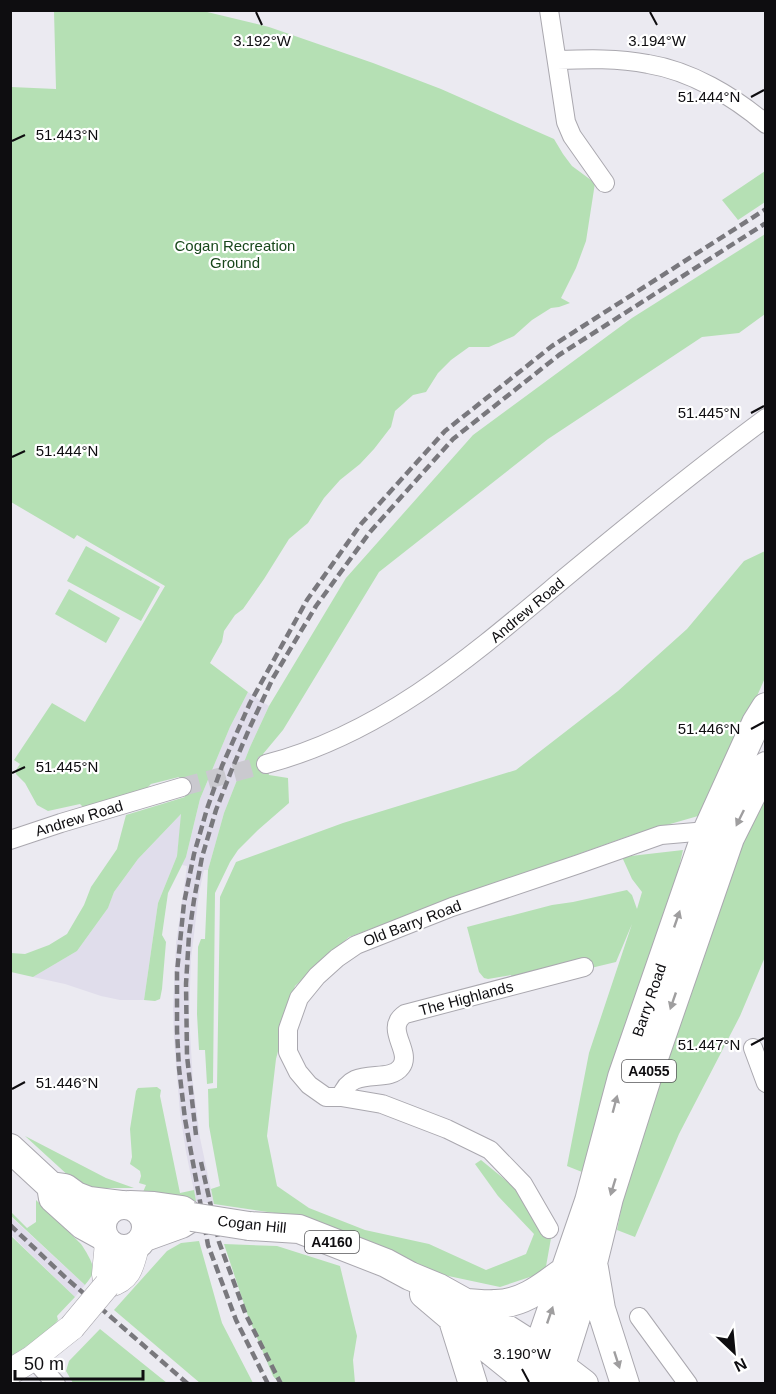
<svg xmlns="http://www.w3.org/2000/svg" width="776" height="1394" viewBox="0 0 776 1394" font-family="Helvetica,sans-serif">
	<rect width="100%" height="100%" fill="#ebeaf1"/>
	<path fill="#e0ddeb" d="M248 692 269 706 250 747 224 813 208 870H204L199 893 191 959 189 1015 193 1083 200 1138 214 1204 196 1201 186 1152 180 1113 174 1040 173 1008 176 943 187 866 182 865 186 857 200 799 230 727Z
		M182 813 177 856 158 903 144 1000H120L101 996 65 984 33 977 77 951 108 908 114 892 138 859Z
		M10 1216 85 1285 75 1297 11 1235Z"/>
	<path fill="#b5e0b4" d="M54 11H203L269 27 373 63 441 89 554 139 563 154 572 166 595 183 586 241 576 268 561 298 570 303 559 307 551 308 532 320 514 336 489 347H469L451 360 438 373 426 392 413 395 395 411 391 427 374 449 360 464 340 480 324 498 308 523 289 539 264 579 243 609 235 615 224 631 222 642 210 663 248 692 230 727 200 799 186 857 168 893 162 935 166 942 162 989 160 999 155 1001 144 1000 158 903 177 856 181 814 138 859 114 892 108 908 77 951 33 977 11 972V953L25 954 49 945 67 934 84 905 91 887 117 849 126 815 185 797 179 777 151 784 143 792 84 808 80 804 48 811 37 805 25 783 16 774V770L20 764 14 760 52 703 85 722 165 586 77 535 74 539 11 502V87L56 89Z
		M765 171V202L738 220 722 200Z
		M765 234V314L739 333 702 337 548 439 379 572 283 730 263 754 269 775 288 778 289 803 258 830 238 850 230 862 215 893 213 1083 207 1084 205 1050H199L197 1014 198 947 201 939H205L208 870 224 813 250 747 269 706 346 578 473 435 632 318Z
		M86 546 160 587 141 621 67 581Z
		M765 551V678L705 814 632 835 466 894 349 937 295 986 276 1059 267 1136 277 1186 309 1208 365 1230 429 1244 486 1270 526 1254 534 1234 498 1196 475 1164 481 1160 519 1191 553 1227 545 1272 500 1287 439 1274 399 1255 309 1218 214 1204 211 1189 220 1186 209 1126 208 1089 217 1088 220 897 236 862 343 823 516 770 618 691 687 629 744 561Z
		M69 589 120 618 106 643 55 614Z
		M765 788V957L740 1016 679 1134 635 1237 617 1230 636 1135 736 856Z
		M683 850 668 915 587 1174 567 1166 589 1053 632 924 616 962 570 973 567 962 512 977 511 975 488 979 484 978 479 972 467 927 552 905 573 902 627 890 632 895 637 909 642 892 632 879 622 857Z
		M157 1087 161 1090 160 1096 180 1193 194 1190 196 1201 143 1192 146 1185 139 1183 141 1176 140 1171 130 1164 132 1157 130 1129 136 1091 138 1088Z
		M25 1136 106 1178 134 1188H97L87 1186 71 1178Z
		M36 1200 81 1244C85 1250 95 1265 93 1272 92 1277 87 1282 85 1285L11 1216 10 1211 27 1228 36 1222Z
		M10 1235 75 1297 57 1316 58 1320 54 1325 52 1330 11 1356Z
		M199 1241 222 1323 253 1383H200L114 1310 167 1251 181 1243Z
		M224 1244 277 1246 340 1266 357 1336 353 1360 355 1383H279L273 1376 248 1316Z
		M100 1329 167 1383H73L66 1371 69 1361Z"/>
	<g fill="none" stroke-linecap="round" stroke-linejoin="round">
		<path stroke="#cac9cf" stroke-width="18" stroke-dasharray="18 9" stroke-linecap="butt" d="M182 787 266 764"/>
		<g stroke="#aaa8af" stroke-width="20">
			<path id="street" d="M549 10 566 122 572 136 605 183
				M557 60C587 59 618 58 648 64 691 71 733 96 766 124
				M266 764C385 733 475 653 567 576 632 522 697 469 766 418
				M10 840 61 823 182 787
				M753 1048 766 1083
				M341 1097C351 1064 388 1085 401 1067 413 1051 383 1029 405 1014L584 967
				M549 1229 523 1184 490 1150 447 1129 382 1104 341 1097H326L309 1085 298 1072 288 1052V1029L299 998 317 976 337 958 356 945 452 907 579 864 661 835 707 831
				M639 1317 688 1384
				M33 1358 56 1384"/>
		</g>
		<g stroke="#aaa8af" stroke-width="27">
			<path id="secondary" d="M108 1243 105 1274 107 1285C129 1279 131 1267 136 1246
				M10 1372 33 1358 72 1327"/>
		</g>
		<g stroke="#aaa8af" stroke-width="30">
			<path id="primary" d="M10 1148 51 1186 65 1188 76 1196 89 1201 121 1205
				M51 1186 53 1198 83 1225 103 1236
				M102 1227a22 22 0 1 1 44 0a22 22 0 1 1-44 0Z
				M130 1205 154 1206 182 1210 192 1217 181 1224 145 1237
				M249 1226 299 1229 386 1263 410 1276 439 1288 466 1303 538 1349 584 1384
				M594 1268 601 1309 625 1384
				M424 1294 490 1350 532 1384
				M466 1303C475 1303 485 1305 495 1304 523 1304 544 1286 566 1270
				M452 1317 473 1384
				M526 1384 589 1201 622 1077 707 831 756 723 766 707
				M555 1384 593 1263 609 1198 647 1078 730 838 766 766"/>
		</g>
		<use href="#street" stroke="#fff" stroke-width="18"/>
		<use href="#secondary" stroke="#fff" stroke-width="26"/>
		<use href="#primary" stroke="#fff" stroke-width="28"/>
		<path stroke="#79787d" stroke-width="4.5" stroke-dasharray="9 4.5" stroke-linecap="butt" d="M196 1135 187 1056 186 984 189 935 194 900 202 857 216 810 232 769 250 727 273 678 316 606 370 532 453 439 559 355 766 223
			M201 1162 219 1242 246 1315 281 1384
			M10 1225 66 1278 188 1384
			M268 1384 236 1320 208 1245 185 1119 179 1068 177 1031V972L184 903 194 854 207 809 222 766 250 703 307 600 361 524 445 431 552 346 766 209"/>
		<g stroke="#aaa8af" stroke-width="27" stroke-linecap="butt">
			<path id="secondary-bridge" d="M72 1327 107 1285"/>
		</g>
		<g stroke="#aaa8af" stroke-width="30" stroke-linecap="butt">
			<path id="primary-bridge" d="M192 1217 249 1226"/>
		</g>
		<use href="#secondary-bridge" stroke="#fff" stroke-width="26"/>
		<use href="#primary-bridge" stroke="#fff" stroke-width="28"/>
	</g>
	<defs><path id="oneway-solid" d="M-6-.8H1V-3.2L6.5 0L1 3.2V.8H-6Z" transform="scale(1.5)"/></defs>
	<g fill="#9f9e9f">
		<use href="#oneway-solid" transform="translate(740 818) rotate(116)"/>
		<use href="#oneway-solid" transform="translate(677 919) rotate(-71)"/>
		<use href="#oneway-solid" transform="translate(673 1001) rotate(109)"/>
		<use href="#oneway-solid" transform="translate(615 1104) rotate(-75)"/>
		<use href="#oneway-solid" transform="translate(613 1187) rotate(107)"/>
		<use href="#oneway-solid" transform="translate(550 1315) rotate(-71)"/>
		<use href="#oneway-solid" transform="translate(617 1360) rotate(72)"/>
	</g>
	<path fill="none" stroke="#0e0d10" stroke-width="2" d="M256 12 262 25M650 12 657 25M751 97 764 90M12 141 25 135M751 413 764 406M12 457 25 451M751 729 764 722M12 773 25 767M751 1045 764 1038M12 1089 25 1082M522 1369 529 1382"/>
	<g text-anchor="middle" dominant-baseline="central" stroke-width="4.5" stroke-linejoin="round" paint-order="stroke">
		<g fill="#fff" stroke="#565658" stroke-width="1.5">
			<rect x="622" y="1060" width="54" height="22" rx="4.5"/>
			<rect x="305" y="1231" width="54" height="22" rx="4.5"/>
		</g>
		<g font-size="14" font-weight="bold" fill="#0e0d10">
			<text x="649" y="1071">A4055</text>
			<text x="332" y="1242">A4160</text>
		</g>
		<g font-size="15" fill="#18471b" stroke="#fff">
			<text x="235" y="245">Cogan Recreation<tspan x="235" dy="17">Ground</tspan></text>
		</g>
		<g font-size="15" fill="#0e0d10" stroke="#fff">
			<text transform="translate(527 610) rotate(-40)">Andrew Road</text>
			<text transform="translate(79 818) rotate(-17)">Andrew Road</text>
			<text transform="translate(412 923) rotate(-21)">Old Barry Road</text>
			<text transform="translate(466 998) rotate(-15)">The Highlands</text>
			<text transform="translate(649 1000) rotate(-71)">Barry Road</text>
			<text transform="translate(252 1224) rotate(6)">Cogan Hill</text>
		</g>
	</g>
	<g font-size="15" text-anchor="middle" fill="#0e0d10" stroke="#fff" stroke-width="4.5" stroke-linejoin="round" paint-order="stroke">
		<text x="262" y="46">3.192°W</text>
		<text x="657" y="46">3.194°W</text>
		<text x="709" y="102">51.444°N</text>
		<text x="67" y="140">51.443°N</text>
		<text x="709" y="418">51.445°N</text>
		<text x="67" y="456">51.444°N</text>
		<text x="709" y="734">51.446°N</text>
		<text x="67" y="772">51.445°N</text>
		<text x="709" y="1050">51.447°N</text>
		<text x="67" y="1088">51.446°N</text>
		<text x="522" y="1359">3.190°W</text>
	</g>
	<rect width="776" height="1394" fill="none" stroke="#0e0d10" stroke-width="24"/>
	<g transform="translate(734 1352) rotate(154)" stroke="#ffffff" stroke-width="4.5" paint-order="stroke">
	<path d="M0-4.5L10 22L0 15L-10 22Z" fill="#0e0d10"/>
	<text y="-9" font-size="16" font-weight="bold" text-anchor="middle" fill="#0e0d10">N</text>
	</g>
	<path d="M15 1370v9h128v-9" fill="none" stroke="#0e0d10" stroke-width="3"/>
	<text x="24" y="1370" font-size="18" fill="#0e0d10" stroke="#ffffff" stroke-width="4.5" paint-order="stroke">50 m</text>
</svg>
